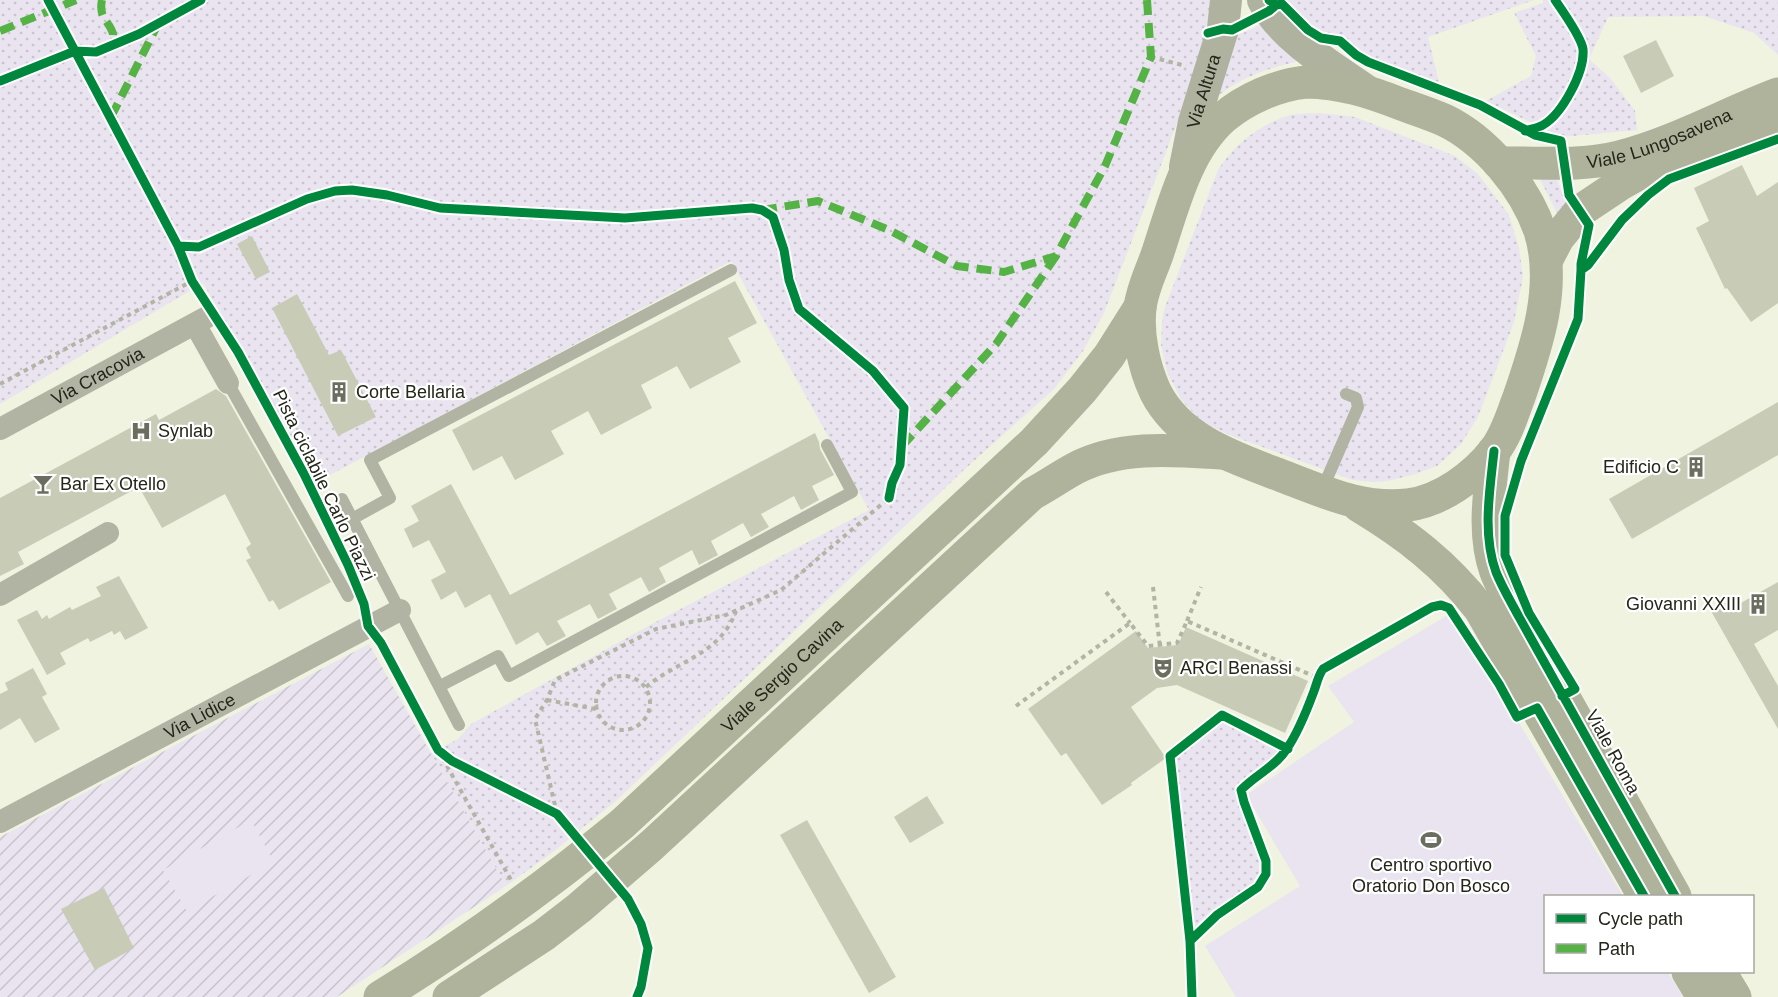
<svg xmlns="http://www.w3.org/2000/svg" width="1778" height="997" viewBox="0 0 1778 997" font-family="Arial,sans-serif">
	<defs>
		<pattern id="grass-dots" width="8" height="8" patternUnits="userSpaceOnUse" patternTransform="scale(1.5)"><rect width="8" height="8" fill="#eae4f0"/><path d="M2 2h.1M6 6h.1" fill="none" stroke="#c9c3cd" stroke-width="1.8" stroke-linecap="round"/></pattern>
		<pattern id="garden-furrows" width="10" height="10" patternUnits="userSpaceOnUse" patternTransform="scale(1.5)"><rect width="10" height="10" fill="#eae4f0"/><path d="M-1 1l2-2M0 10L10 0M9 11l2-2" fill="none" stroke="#c9c3cd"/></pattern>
	</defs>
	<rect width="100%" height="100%" fill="#eff3e0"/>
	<path fill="url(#grass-dots)" d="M0 0H1210L1209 18 1189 92 1104 313 1083 351 1054 389 966 468 617 800 553 852 506 886 431 753 458 739 471 724 652 624 869 510 731 261 315 483 203 283 0 404Z
		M1281 0H1534L1428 37 1439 82 1364 55 1346 39 1316 33Z
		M1543 0H1778V55L1754 33 1704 16 1608 17 1589 59 1611 79 1635 111 1637 130 1562 137 1486 101 1531 76 1536 56 1514 13 1543 3Z
		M1262 24 1296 59V62C1268 68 1242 77 1219 95L1231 34H1241Z
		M1320 113 1355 117 1455 156 1478 174 1509 215 1519 248 1523 277 1514 322 1478 417 1461 444 1437 466 1412 475 1387 481 1374 482 1352 480 1227 434 1202 422 1182 401 1167 372 1161 345 1162 321 1165 307 1218 170C1233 146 1259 125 1287 116 1297 113 1310 114 1320 113Z
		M1539 177H1556L1563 195 1570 205 1559 217Z
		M1222 715 1288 749C1275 766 1255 774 1241 790L1244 802 1266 861V874L1258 887 1217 915 1190 941 1170 756Z"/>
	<path fill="url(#garden-furrows)" d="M369 644 506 886 337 997H0V837Z"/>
	<path fill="#eae4f0" d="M1448 615 1486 668 1623 896H1546V972H1668L1683 997H1236L1205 946 1300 886 1246 795 1354 722 1328 686Z
		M251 820 274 862 187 911 163 870Z"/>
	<path fill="#c8ccb7" d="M1656 40 1674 76 1641 93 1623 56Z
		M1742 165 1757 196 1778 182V303L1751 322 1727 288 1725 289 1696 228 1709 221 1694 188Z
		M252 236 270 272 256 279 237 244Z
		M735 281 757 323 728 338 741 362 690 389 677 366 641 385 652 408 601 435 588 411 551 431 564 454 515 480 502 456 473 471 452 430Z
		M297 294 329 355 341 350 376 417 338 436 272 308Z
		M216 389 226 396 331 582 279 610 273 600 269 602 246 560 251 558 246 548 251 544 225 494 162 528 139 487 18 552 24 564 0 576V498L156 414 159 420Z
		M1778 402V455L1632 539 1609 499Z
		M815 433 819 442 820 449 834 475 812 486 819 500 801 510 794 496 761 514 769 527 751 537 743 523 711 541 718 555 699 565 692 550 659 568 666 582 649 592 641 577 609 594 617 609 598 619 590 604 557 621 566 636 547 646 538 632 516 645 490 594 465 608 456 591 441 600 431 580 446 572 429 540 413 548 404 529 419 521 411 506 451 484 510 595Z
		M119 576 148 628 125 640 120 631 114 635 112 631 90 642 88 638 60 653 66 664 47 675 17 620 37 610 42 619 47 615 49 619 70 607 72 610 101 596 96 587Z
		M1778 582V630L1754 644 1778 686V729L1711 611 1729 601 1732 608Z
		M1186 627 1308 681 1285 733 1177 685 1157 688 1131 707 1166 758 1131 783 1132 785 1102 805 1066 753 1061 756 1028 709 1136 631 1148 648 1178 645Z
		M33 668 47 694 42 697 60 729 35 743 20 718 0 730V694L8 690 5 683Z
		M927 796 944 823 910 843 894 817Z
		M807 820 896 977 869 993 780 835Z
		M104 888 134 948 95 970 61 909Z"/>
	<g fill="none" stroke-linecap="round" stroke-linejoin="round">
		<path stroke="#b2b4a4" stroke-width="4" stroke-dasharray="4.5 4.5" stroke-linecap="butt" d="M1151 57 1186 66
			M0 384 192 281
			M1153 587 1160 647
			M1106 592 1130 623
			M1187 621 1201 587
			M596 703a27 27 0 1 1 54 0a27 27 0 1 1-54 0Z
			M646 687C678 660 720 655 736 611
			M547 700 596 709
			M1016 706 1130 623 1148 646 1177 643 1187 621 1318 678
			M438 750 511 880
			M557 814 535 719 547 700 555 680 656 629 726 615 781 590 889 498"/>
		<path stroke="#b1b3a3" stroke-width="12" d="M228 383 348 596
			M1322 490 1358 407 1356 398 1346 394
			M342 499 459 725
			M352 519 390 498 370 460 731 270
			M440 686 498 656 509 676 852 492 827 445"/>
		<g stroke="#b1b3a3" stroke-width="22">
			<path d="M195 324 228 383"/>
			<path id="s1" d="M0 429 207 317"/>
			<path d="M0 595 108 533"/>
			<path id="s2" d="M0 822 400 610"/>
		</g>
		<g stroke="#aeb29e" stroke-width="32">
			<path d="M1263 0C1282 38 1333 67 1367 91"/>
			<path id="s3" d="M1185 167 1194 122 1223 29 1226 0"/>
		</g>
		<g stroke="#afb39c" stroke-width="33">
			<path d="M1306 82C1342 83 1368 91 1401 104 1415 109 1430 114 1444 120 1486 140 1525 187 1540 231 1557 285 1537 345 1519 397 1512 415 1507 434 1495 450 1475 476 1441 501 1408 505 1361 510 1325 492 1282 476 1235 458 1179 440 1155 391 1144 367 1137 335 1140 308 1142 289 1152 270 1158 252 1173 207 1186 151 1223 118 1245 99 1277 85 1306 82Z"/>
			<path id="s4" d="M1499 163C1539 162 1579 167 1619 157 1674 143 1725 114 1778 94"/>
			<path d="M1547 259 1558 238 1580 211 1622 183 1647 169 1778 119"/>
			<path d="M1494 451C1490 489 1482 534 1496 572 1502 587 1511 602 1519 617L1675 896"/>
			<path d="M1359 506C1407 535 1445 564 1480 609L1644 896"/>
			<path d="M1688 972 1703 997"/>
			<path d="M1720 972 1735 997"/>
			<path id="s5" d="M380 997C465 945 545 887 622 824L1034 442 1082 390 1109 356 1140 307"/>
			<path d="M449 997 544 935 579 908 652 845 1032 494C1047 486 1061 476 1076 468 1120 445 1174 450 1221 453"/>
		</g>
		<path stroke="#55b245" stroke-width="8" stroke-dasharray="15 8" stroke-linecap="butt" d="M102 0C98 19 110 21 113 34 113 38 112 41 112 45
			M0 31 76 0
			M111 117 157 26
			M762 210 818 201 889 230 957 266 1004 272 1056 256 1105 166 1151 57 1147 0
			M902 446 996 344 1056 256"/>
		<g stroke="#fff" stroke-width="13">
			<path id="cycleway" d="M48 0 178 246 192 281 238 352 304 474 348 565 364 604 368 626 381 643 438 750 452 761 557 814 628 899 641 924 648 948 641 987 637 997
				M1269 0 1276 5 1282 4 1308 30 1321 38 1340 41 1356 55 1368 62 1480 105 1535 135 1561 141 1569 195 1589 225 1581 264V270L1588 265 1622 220 1648 195 1669 179 1778 139
				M1208 33 1223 29 1232 30 1269 11 1276 5
				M0 81 75 51 96 52 139 34 201 0
				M1525 131C1531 129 1538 128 1543 125 1562 114 1585 72 1583 49 1581 37 1562 10 1555 0
				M178 246 199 247 307 199 335 191 352 190 387 195 440 208 625 218 752 208 762 210 773 217 784 250 789 280 799 309 873 371 904 408 900 465 892 483 889 498
				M1494 451C1490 489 1482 534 1496 572 1502 587 1511 602 1519 617L1675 896
				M1562 696 1575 689 1529 613 1505 555V516L1521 461 1578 319 1581 270
				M1190 941 1170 756 1222 715 1288 749
				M1192 997 1190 941 1217 915 1258 887 1266 874V861L1244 802 1241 790C1255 775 1275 767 1286 750 1298 733 1307 710 1314 691 1317 683 1318 676 1323 669L1432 607 1441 605 1449 608 1499 684 1517 717 1537 708 1644 896"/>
		</g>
		<use href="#cycleway" stroke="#00873e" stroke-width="9"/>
	</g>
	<defs>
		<g id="building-bare" transform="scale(1.62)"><path d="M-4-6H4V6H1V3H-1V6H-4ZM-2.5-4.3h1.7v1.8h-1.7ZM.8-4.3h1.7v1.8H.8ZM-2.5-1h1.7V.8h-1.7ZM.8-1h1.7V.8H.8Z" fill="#6b6e5f" stroke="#fff" stroke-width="2.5" paint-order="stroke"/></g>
		<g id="hospital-bare" transform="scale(1.62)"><path d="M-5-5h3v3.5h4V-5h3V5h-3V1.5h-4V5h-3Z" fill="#6b6e5f" stroke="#fff" stroke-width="2.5" paint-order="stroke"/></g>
		<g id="bar-bare" transform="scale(1.62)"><path d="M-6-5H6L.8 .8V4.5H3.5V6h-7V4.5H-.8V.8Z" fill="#6b6e5f" stroke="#fff" stroke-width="2.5" paint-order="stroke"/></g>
		<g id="theatre-bare" transform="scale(1.62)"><path d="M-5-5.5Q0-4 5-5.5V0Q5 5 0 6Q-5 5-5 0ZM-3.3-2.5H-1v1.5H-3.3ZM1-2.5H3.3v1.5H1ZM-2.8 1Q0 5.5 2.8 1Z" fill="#6b6e5f" stroke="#fff" stroke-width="2.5" paint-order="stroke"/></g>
		<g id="stadium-bare" transform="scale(1.62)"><path d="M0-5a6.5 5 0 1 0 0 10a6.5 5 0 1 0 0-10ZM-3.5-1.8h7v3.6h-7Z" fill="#6b6e5f" stroke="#fff" stroke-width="2.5" paint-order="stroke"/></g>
	</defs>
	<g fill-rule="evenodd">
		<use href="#building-bare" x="339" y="392"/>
		<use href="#hospital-bare" x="141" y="431"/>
		<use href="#building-bare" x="1696" y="467"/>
		<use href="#bar-bare" x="43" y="484"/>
		<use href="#building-bare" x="1758" y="604"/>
		<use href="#theatre-bare" x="1163" y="668"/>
		<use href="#stadium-bare" x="1431" y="840"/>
	</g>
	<g text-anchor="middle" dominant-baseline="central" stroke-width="4.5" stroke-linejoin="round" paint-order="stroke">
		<g font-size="18" fill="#242619" stroke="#fff">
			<text stroke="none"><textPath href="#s3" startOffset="78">Via Altura</textPath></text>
			<text stroke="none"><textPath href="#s4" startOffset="164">Viale Lungosavena</textPath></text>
			<text stroke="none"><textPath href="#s1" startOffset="111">Via Cracovia</textPath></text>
			<text transform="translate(324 485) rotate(64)">Pista ciclabile Carlo Piazzi</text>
			<text stroke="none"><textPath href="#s5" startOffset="516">Viale Sergio Cavina</textPath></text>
			<text stroke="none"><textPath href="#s2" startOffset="226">Via Lidice</textPath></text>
			<text transform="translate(1613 752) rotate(61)">Viale Roma</text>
		</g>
		<g font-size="18" fill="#242619" stroke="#fff" text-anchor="start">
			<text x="356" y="392">Corte Bellaria</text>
			<text x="158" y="431">Synlab</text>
			<text x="1679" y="467" text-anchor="end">Edificio C</text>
			<text x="60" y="484">Bar Ex Otello</text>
			<text x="1741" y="604" text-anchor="end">Giovanni XXIII</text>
			<text x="1180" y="668">ARCI Benassi</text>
			<text x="1431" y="865" text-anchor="middle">Centro sportivo<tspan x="1431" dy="21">Oratorio Don Bosco</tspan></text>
		</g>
	</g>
	<rect x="1544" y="895" width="210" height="78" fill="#ffffff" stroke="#a7a8a3" stroke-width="1.5"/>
	<rect x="1556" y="914" width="30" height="9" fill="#00873e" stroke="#a7a8a3" stroke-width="1.5"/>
	<text x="1598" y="925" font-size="18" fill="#242619">Cycle path</text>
	<rect x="1556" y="944" width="30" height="9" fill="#55b245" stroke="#a7a8a3" stroke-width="1.5"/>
	<text x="1598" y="955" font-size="18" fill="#242619">Path</text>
</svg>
